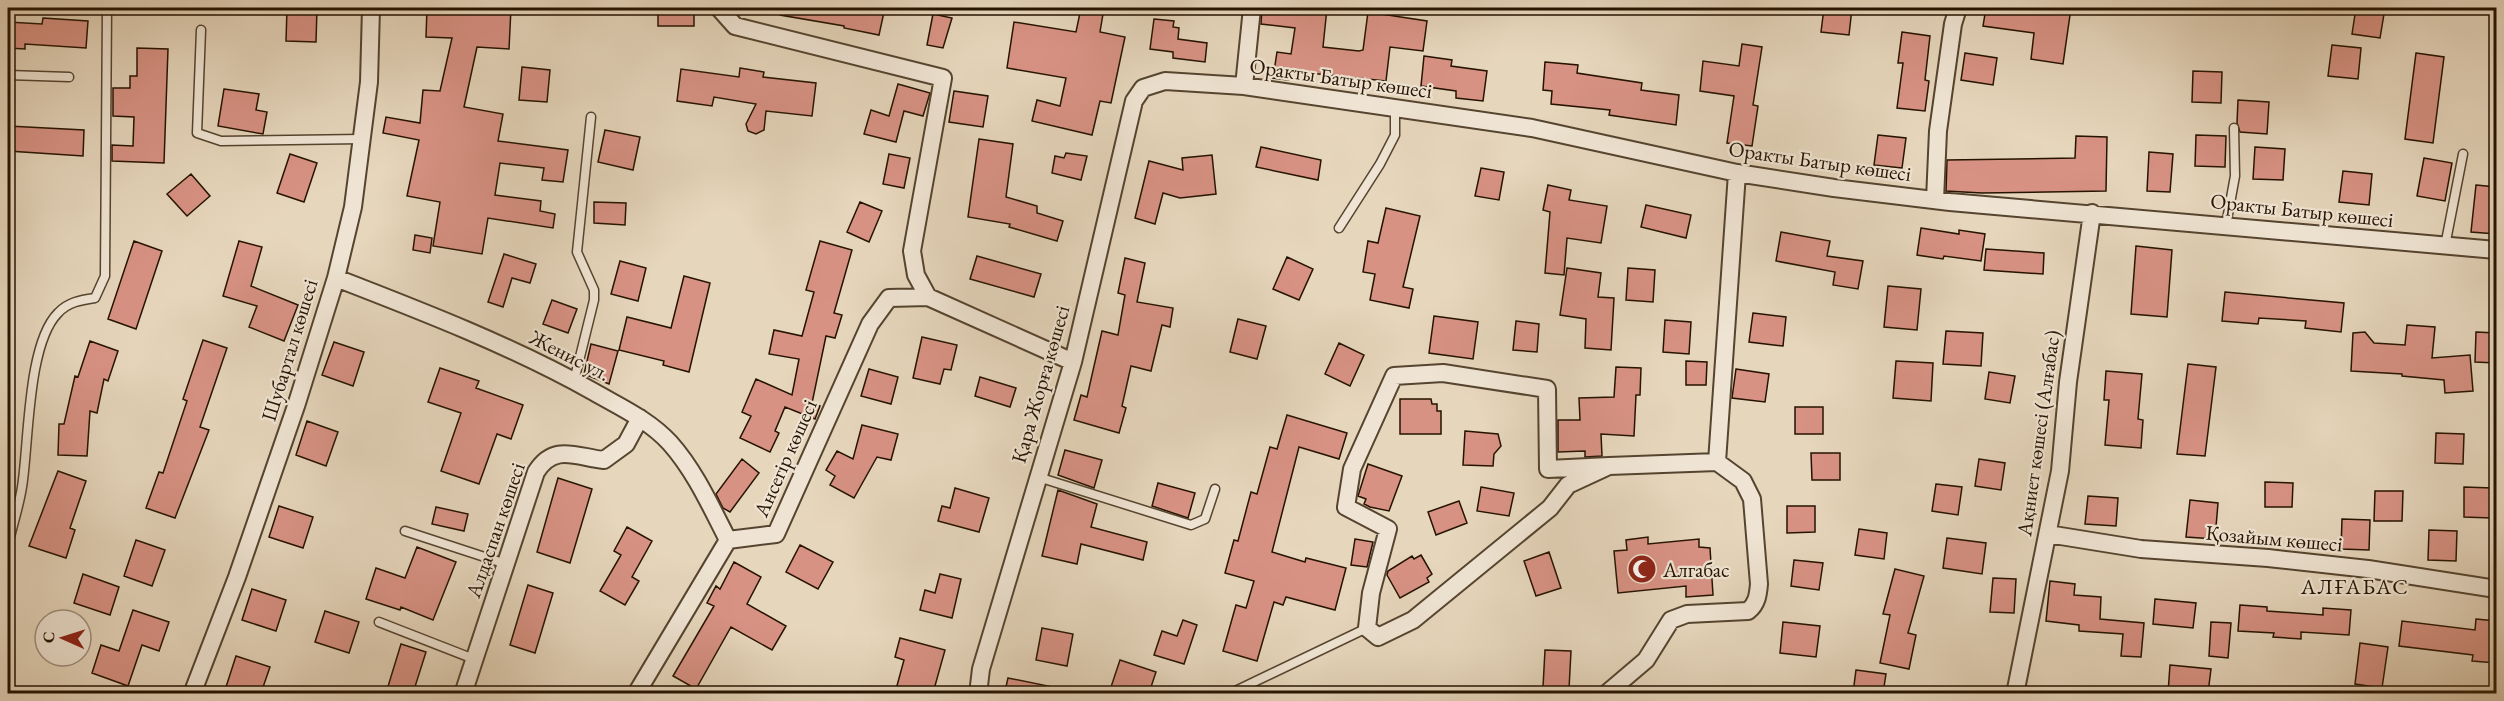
<svg xmlns="http://www.w3.org/2000/svg" width="2504" height="701" viewBox="0 0 2504 701" font-family="'EB Garamond',serif">
	<rect width="100%" height="100%" fill="#e6d6bc"/>
	<filter id="stains"><feTurbulence type="fractalNoise" baseFrequency=".00333" numOctaves="4"/><feColorMatrix values="0 0 0 0 .2 0 0 0 0 .09 0 0 0 0 .02 0 0 0 .5 -.17"/></filter>
	<radialGradient id="worn" r=".72"><stop offset=".6" stop-color="#630" stop-opacity="0"/><stop offset="1" stop-color="#630" stop-opacity=".3"/></radialGradient>
	<path fill="#d89284" stroke="#251300" stroke-width="1.5" d="M287 8H317L316 42 286 41Z
		M427 8H511L509 49 477 47 464 107 503 114 498 141 568 150 563 182 542 180 544 168 500 163 495 195 541 201 540 211 555 214 553 228 488 218 482 254 433 246 440 202 407 196 419 140 383 133 386 117 420 123 423 90 440 91 452 38 426 37Z
		M658 8H694V26H658Z
		M780 8H864L884 12 879 35 844 28V26L780 15Z
		M1081 8H1104L1100 32 1125 37 1111 103 1100 101 1092 135 1032 121 1037 100 1060 106 1066 78 1007 68 1014 22 1076 32Z
		M1262 8H1327L1323 47 1359 51 1363 50 1368 12 1427 21 1423 51 1390 47 1386 81 1290 71 1288 80 1273 78 1277 52 1291 54 1295 28 1261 24Z
		M1824 8H1852L1849 35 1821 32Z
		M1986 8H2071L2063 64 2031 59 2034 33 1983 26Z
		M2356 8H2385L2380 38 2352 34Z
		M933 14 952 18 943 48 927 45Z
		M43 18 88 21 86 48 25 44V49L8 48V22L42 24Z
		M1154 19 1174 21 1173 27 1179 28 1178 39 1207 43 1205 62 1173 58V52L1150 49Z
		M1902 32 1930 36 1925 80 1929 81 1925 111 1897 108 1903 63H1898Z
		M1742 44 1762 47 1753 105 1758 106 1752 146 1727 143 1734 96 1700 91 1703 61 1739 66Z
		M2332 45 2361 48 2358 79 2328 76Z
		M137 48 168 49 164 163 112 161V145L133 146 134 117 113 116V88H130V76H137Z
		M1965 53 1997 58 1993 85 1961 80Z
		M2416 53 2444 57 2433 143 2405 139Z
		M1424 56 1452 60 1451 66 1487 71 1483 101 1456 98V91L1421 86Z
		M1545 62 1578 65 1577 73 1642 83 1641 90 1679 95 1676 125 1609 115 1610 110 1551 104 1552 91 1543 90Z
		M522 67 550 70 547 102 519 100Z
		M740 68 764 72 763 77 816 83 812 116 766 111 764 130 756 134 748 131 746 124 756 104 714 97 712 106 677 101 681 69 739 77Z
		M2193 71 2222 72 2221 103 2192 102Z
		M898 84 930 93 923 116 904 111 896 142 864 134 871 110 889 116Z
		M224 89 259 94 256 110 267 112 263 134 218 126Z
		M954 91 988 96 983 127 949 122Z
		M2238 100 2269 102 2267 134 2240 132 2237 123Z
		M8 126 84 130 83 156 8 151Z
		M605 130 640 137 633 170 598 162Z
		M1878 135 1906 138 1902 168 1874 165Z
		M2196 135 2226 136 2225 167 2195 166Z
		M2076 136 2107 137 2106 191 1982 193 1946 191 1947 160 2075 158Z
		M979 139 1013 144 1006 197 1037 206V213L1063 221 1057 241 1009 227 1010 224 968 217Z
		M1261 147 1321 160 1318 180 1256 167Z
		M2255 147 2285 149 2283 180 2253 179Z
		M2149 152 2173 154 2170 192 2147 191Z
		M1066 153 1087 156 1081 180 1052 173 1055 156 1064 158Z
		M290 154 317 163 304 202 277 193Z
		M889 154 910 158 904 188 883 184Z
		M1212 155 1216 194 1180 198 1163 193 1155 224 1135 218 1149 161 1183 170 1182 158Z
		M2424 158 2452 163 2445 201 2417 196Z
		M1481 168 1504 172 1499 200 1475 196Z
		M2343 171 2372 174 2369 205 2339 202Z
		M191 174 210 196 187 216 167 194Z
		M1548 185 1571 190 1569 200 1607 206 1601 243 1567 238 1564 275 1545 273 1550 212 1543 210Z
		M2476 185 2496 187V234L2471 232Z
		M594 202 626 203 625 225 594 223Z
		M860 202 882 211 869 242 847 232Z
		M1646 205 1691 215 1686 238 1641 227Z
		M1386 208 1420 216 1403 287 1413 289 1409 308 1370 300 1375 274 1363 272 1368 241 1378 243Z
		M1921 228 1959 234V230L1985 234 1981 261 1944 256 1943 259 1917 255Z
		M1781 232 1830 241 1827 256 1863 261 1858 289 1833 285 1835 272 1776 261Z
		M415 235 432 238 430 253 413 250Z
		M134 241 162 251 136 329 108 319Z
		M239 241 262 247 251 286 298 305 284 341 249 327 257 306 223 296Z
		M820 241 852 250 834 313 842 315 835 338 826 336 812 403 820 406 815 419 785 407 775 431 779 433 770 452 740 438 751 416 742 412 756 379 792 395 799 359 769 354 774 330 802 336 814 292 806 290Z
		M2136 246 2172 250 2167 317 2131 314Z
		M1986 249 2044 253 2043 274 1984 270Z
		M504 254 536 264 530 283 512 278 503 307 488 302Z
		M977 256 1041 274 1034 297 970 279Z
		M1287 257 1313 269 1299 300 1273 289Z
		M1125 258 1145 263 1137 302 1173 308 1170 327 1162 325 1151 371 1131 366 1122 406 1126 408 1119 433 1074 420 1081 395 1087 397 1102 331 1118 335 1125 295 1118 293Z
		M620 261 646 268 638 301 611 294Z
		M1567 268 1601 273 1598 297 1614 298 1611 350 1585 348 1586 319 1560 315Z
		M1628 268 1655 270 1653 302 1626 300Z
		M684 276 710 283 689 372 663 365 664 361 619 350 627 317 671 328Z
		M1888 286 1921 289 1917 330 1884 327Z
		M2225 292 2344 303 2341 332 2305 328 2306 321 2259 318 2258 324 2222 321Z
		M552 300 577 309 568 333 543 324Z
		M1753 313 1786 317 1783 346 1749 342Z
		M1434 316 1478 322 1473 359 1429 353Z
		M1238 319 1266 326 1257 359 1230 352Z
		M1665 320 1691 322 1689 354 1663 352Z
		M1516 321 1539 324 1537 352 1513 350Z
		M2407 325 2435 327 2432 358 2470 355 2473 391 2445 393 2444 380 2402 376V374L2351 371 2353 333 2365 332 2374 343 2405 345Z
		M1946 331 1983 333 1981 366 1943 364Z
		M2476 332 2496 333V363L2475 362Z
		M922 337 957 345 951 370 944 369 940 384 913 378Z
		M203 340 227 348 200 427 209 430 175 518 146 508 159 472 163 473 187 401 183 399Z
		M90 341 118 351 108 381 104 379 97 413 90 411 87 456 58 455 59 424H64L75 376 78 377Z
		M334 342 364 352 353 386 322 375Z
		M1339 343 1364 355 1350 386 1325 374Z
		M591 344 618 351 609 384 584 374Z
		M1686 361 1707 362 1706 385H1686Z
		M1896 361 1933 363 1931 401 1893 398Z
		M2188 364 2216 367 2205 456 2177 454Z
		M1616 367 1641 368 1640 395H1636L1634 436 1601 434 1602 456 1585 457V451L1558 452V420H1580L1579 398 1614 397Z
		M440 368 479 381 476 388 523 405 511 439 497 434 479 484 441 471 461 413 428 402Z
		M869 369 898 377 891 404 861 396Z
		M1736 369 1769 374 1765 402 1732 398Z
		M2106 371 2142 374 2138 419 2143 420 2141 448 2105 445 2109 400H2104Z
		M1989 372 2015 376 2010 403 1985 399Z
		M980 377 1016 388 1010 407 975 396Z
		M1400 399H1431L1432 404H1437V411H1441V434H1400Z
		M1795 407H1823V434H1795Z
		M1287 415 1347 433 1339 459 1299 447 1272 552 1305 562 1306 558 1346 568 1335 610 1286 597 1283 605 1274 602 1257 661 1223 651 1236 605 1246 608 1254 581 1225 573 1234 540 1238 541 1251 492 1257 494 1270 447 1277 449Z
		M307 421 338 432 326 466 296 455Z
		M862 425 898 434 891 460 877 457 854 498 830 485 835 476 826 470 837 451 853 459Z
		M1465 431 1498 434 1501 446 1494 454 1493 466 1463 465Z
		M2436 433 2464 434 2463 464 2435 463Z
		M1065 450 1102 460 1094 488 1058 475Z
		M1811 453H1840V480H1812Z
		M742 459 759 473 730 512 723 508 716 494Z
		M1979 459 2005 463 2001 490 1975 486Z
		M1368 464 1402 476 1389 511 1370 507 1364 504 1366 499 1358 496Z
		M58 471 86 481 70 528 75 530 66 558 29 546Z
		M558 478 592 489 570 563 537 552Z
		M2265 482 2293 483 2292 507H2265Z
		M1158 483 1195 493 1188 518 1152 506Z
		M1936 484 1962 487 1958 515 1932 511Z
		M1481 487 1514 493 1509 516 1477 511Z
		M2464 487 2492 488 2491 518 2464 517Z
		M955 488 989 498 979 532 938 521 942 506 950 508Z
		M1058 490 1097 504 1091 527 1147 542 1143 560 1081 544 1077 564 1042 556Z
		M2375 491H2403L2402 521H2374Z
		M2088 496 2118 498 2116 526 2085 524Z
		M2190 500 2218 503 2215 539 2186 537Z
		M1459 501 1467 523 1436 535 1428 512Z
		M279 506 313 517 303 548 269 537Z
		M1787 506H1815V532L1787 533Z
		M436 507 468 514 464 531 432 524Z
		M2342 519 2370 520 2369 550 2341 549Z
		M627 527 652 541 632 577 639 581 625 605 600 591 621 555 614 551Z
		M1859 529 1887 533 1884 559 1855 555Z
		M2429 530 2457 531 2456 561 2428 560Z
		M1648 537V544L1699 539V547L1710 548 1713 595 1686 597V586L1618 593 1614 551 1627 550 1626 540Z
		M1947 538 1986 543 1982 574 1943 568Z
		M1355 539 1373 542 1367 567 1351 565Z
		M136 540 165 550 152 586 124 576Z
		M800 545 833 562 818 589 786 572Z
		M417 547 456 562 433 620 401 607 400 610 366 599 376 568 405 578Z
		M1549 552 1561 588 1536 596 1524 561Z
		M1421 555 1432 574 1427 578 1429 582 1400 598 1387 575 1388 571 1412 556 1414 559Z
		M1794 560 1823 563 1819 590 1791 586Z
		M734 562 761 577 747 604 786 626 772 650 731 627 696 689 673 676 714 606 707 603 716 586 720 589Z
		M1895 569 1924 576 1908 633 1916 635 1909 669 1880 663 1890 615 1883 614Z
		M83 574 119 587 110 615 74 603Z
		M940 574 961 579 952 618 920 610 925 590 935 593Z
		M1993 578 2016 579 2014 613 1990 612Z
		M2050 581 2075 584 2074 595 2101 597 2100 619 2144 623 2141 657 2121 656 2123 634 2079 631V625L2046 621Z
		M528 585 553 593 535 653 510 645Z
		M252 589 286 600 276 631 242 620Z
		M2155 599 2196 603 2193 628 2153 624Z
		M2240 605 2267 607V611L2323 615V608L2351 610 2349 635 2301 632V639L2273 637 2274 633 2238 631Z
		M133 610 169 622 159 651 142 645 128 686 92 673 101 645 119 651Z
		M325 611 359 622 349 653 315 642Z
		M2476 619 2496 621V663L2472 661 2473 655 2399 646 2402 621 2475 630Z
		M1183 620 1197 625 1184 664 1154 655 1162 631 1177 636Z
		M1783 622 1820 626 1816 657 1780 653Z
		M2211 622 2231 623 2228 658 2209 656Z
		M1042 628 1073 634 1067 666 1036 660Z
		M900 638 945 650 933 693H895L904 660 895 657Z
		M2360 643 2388 647 2382 688 2355 684Z
		M401 644 426 652 413 693H386Z
		M1545 650 1571 651 1569 689 1543 687Z
		M236 656 270 667 261 693H246L226 687Z
		M1120 660 1156 672 1149 693H1109Z
		M2170 665 2211 669 2208 693H2168Z
		M1856 670 1886 674 1883 693H1853Z
		M1008 678 1053 687 1052 693 1005 691Z"/>
	<g fill="none" stroke-linecap="round" stroke-linejoin="round">
		<g stroke="#55442f" stroke-width="11">
			<path id="service" d="M201 30 197 133 221 141 362 139
				M8 75 69 77
				M2226 225 2235 176 2234 128
				M1339 228 1380 164 1395 135V108
				M2445 246 2463 154
				M574 381 594 300V290L577 252 591 117
				M1038 477 1191 525 1205 519 1215 489
				M405 531 506 564
				M8 546C12 526 19 507 22 487 29 444 27 344 58 313 68 302 81 300 95 298L105 276 107 8
				M379 622 474 659
				M1229 694 1367 628"/>
		</g>
		<g stroke="#55442f" stroke-width="20">
			<path id="minor" d="M719 8 735 26 943 78 912 251 916 275 928 297
				M1244 86 1252 8
				M1935 200 1938 131 1953 24 1958 8
				M336 278C424 312 512 346 594 392 620 407 649 420 670 443 695 471 711 507 728 540
				M1717 462 1737 173
				M2048 534 2141 549 2268 558 2368 569 2496 589
				M728 540 776 534 870 324 889 298 928 297 1073 362
				M192 694 237 577 296 406 336 278 353 207 369 82 371 8
				M463 694 536 472C554 443 576 457 604 460L626 444 640 418
				M636 694 728 540
				M978 694 981 669 1073 362 1134 101 1143 88 1165 81 1244 86 1532 128 1737 173 1834 188 1950 202 2496 250
				M1606 694 1646 660 1671 620 1687 614 1748 611C1757 604 1758 595 1759 584L1752 499 1743 481 1717 462 1609 466 1568 485 1550 508 1413 620 1378 637 1367 628 1371 593 1388 529 1346 507 1352 469 1394 376 1443 373 1547 389 1548 469 1609 466
				M2015 694 2060 471 2068 382 2092 213"/>
		</g>
		<use href="#service" stroke="#efe4d3" stroke-width="8"/>
		<use href="#minor" stroke="#efe4d3" stroke-width="16"/>
	</g>
	<defs>
		<g id="mosque-disc" transform="scale(1.5)"><circle r="9.5" fill="#8f2418" stroke="#efe4d3"/><path d="M3.5-4.9A6 6 0 1 0 3.5 4.9A5 5 0 1 1 3.5-4.9Z" fill="#fff"/></g>
	</defs>
	<g fill-rule="evenodd">
		<use href="#mosque-disc" x="1642" y="569"/>
	</g>
	<g text-anchor="middle" dominant-baseline="central" stroke-width="4.5" stroke-linejoin="round" paint-order="stroke">
		<g font-size="21" fill="#251300" stroke="#efe4d3">
			<text transform="translate(1341 78) rotate(8)">Оракты Батыр көшесі</text>
			<text transform="translate(1820 161) rotate(8)">Оракты Батыр көшесі</text>
			<text transform="translate(2302 210) rotate(6)">Оракты Батыр көшесі</text>
			<text transform="translate(289 350) rotate(-73)">Шубартал көшесі</text>
			<text transform="translate(570 355) rotate(27)">Женис ул.</text>
			<text transform="translate(1040 384) rotate(-74)">Қара Жорға көшесі</text>
			<text transform="translate(2038 433) rotate(-82)">Ақниет көшесі (Алғабас)</text>
			<text transform="translate(785 458) rotate(-66)">Ансегір көшесі</text>
			<text transform="translate(495 530) rotate(-71)">Алдаспан көшесі</text>
			<text transform="translate(2274 538) rotate(5)">Қозайым көшесі</text>
		</g>
		<g font-size="21" fill="#251300" stroke="#efe4d3" text-anchor="start">
			<text x="1663" y="569">Алгабас</text>
		</g>
		<g font-size="22" letter-spacing="1.5" fill="#251300" stroke="#efe4d3">
			<text x="2355" y="586">АЛҒАБАС</text>
		</g>
	</g>
	<rect width="2504" height="701" fill="none" stroke="#e6d6bc" stroke-width="30"/>
	<rect x="9" y="9" width="2486" height="683" fill="none" stroke="#251300" stroke-width="3"/>
	<rect x="15" y="15" width="2474" height="671" fill="none" stroke="#251300" stroke-width="1.5"/>
	<g transform="translate(63 638) rotate(273)"><circle r="28" fill="#efe4d3" stroke="#9e907f" stroke-width="1.5"/>
	<path d="M0-4.5L10 22L0 15L-10 22Z" fill="#8f2418"/>
	<text y="-9" font-size="16" font-weight="bold" text-anchor="middle" fill="#251300">С</text>
	</g>
	<rect width="100%" height="100%" filter="url(#stains)"/>
	<rect width="100%" height="100%" fill="url(#worn)"/>
</svg>
